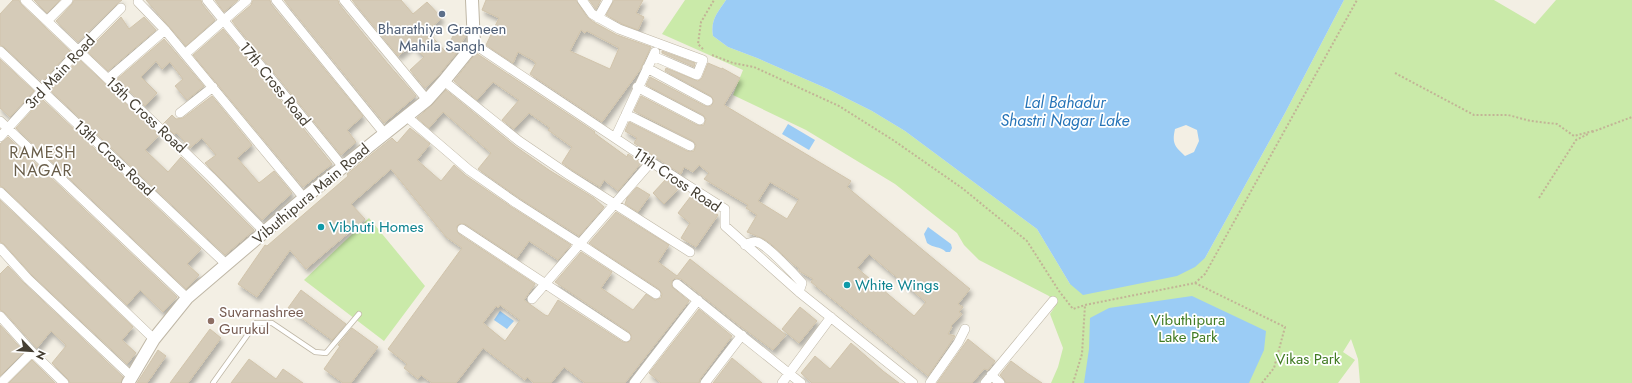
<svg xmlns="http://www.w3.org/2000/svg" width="1632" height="383" viewBox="0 0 1632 383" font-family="Jost,sans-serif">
	<defs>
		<filter id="shadow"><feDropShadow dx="2.5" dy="4.5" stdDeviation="2" flood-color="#0004"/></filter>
	</defs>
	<rect width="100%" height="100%" fill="#f3efe4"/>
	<path fill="#caeaa9" d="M685 0H726C718 12 710 20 713 36L728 47 757 58 828 89 872 111 905 131 1037 229 1070 284 1205 258 1285 113 1344 0H1494L1535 24 1556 0H1632V383H1360L1358 359 1351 339 1343 352 1355 360 1338 383H1051L1058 367 1063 348 1050 314 1056 305 1049 296 979 260 964 245 957 233 895 184 806 130 733 95 743 70 662 34Z
		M369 218 425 286 384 341 304 280Z"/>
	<path fill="#9bccf5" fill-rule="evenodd" d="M726 0H1344L1285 113 1205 258 1195 267 1177 276 1083 295 1070 284 1037 229 905 131 872 111 828 89 757 58 728 47 713 36C710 20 718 12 726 0ZM1186 125 1197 130 1199 141 1194 152 1185 156C1174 146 1172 143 1175 129Z
		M788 124 815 140 809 150 782 134Z
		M928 227 951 244 952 248 950 252H946C940 246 933 248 927 243L924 234Z
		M1192 296 1266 331 1264 350 1249 383H1084L1089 349 1090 318 1109 308Z
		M500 311 514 321 507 329 494 320Z"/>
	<path fill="#d5cbb8" stroke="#d1c4ab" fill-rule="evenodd" filter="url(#shadow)" d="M13 0H19L21 4 70 51 42 82 4 47 0 45V14Z
		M34 0H60L47 13Z
		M74 0H122L117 4 78 42 56 21 72 4Z
		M146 0H201L202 4 215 20 186 46Z
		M215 0H238L224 12Z
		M253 0H270L271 4 363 116 347 130 356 142 341 155 232 21 251 5Z
		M284 0H338L339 4 388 64 416 96 384 123Z
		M352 0H401L413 14 427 2 442 18 427 31 445 51 459 25 466 29V35L455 55 437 77 425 88 410 70 424 57 412 45 398 56Z
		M486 0H576L587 17 595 23 617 35 651 47 640 70 602 122 530 74 536 63 534 62V61L518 52 513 63 486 45 499 18 482 10ZM581 30 585 33 587 31 619 48 610 69 570 51Z
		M589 0H601L596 9Z
		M614 0H643L636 13 644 17 638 30 622 24 606 15Z
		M121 17 129 29 144 17 156 30 108 71 87 51Z
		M223 29 332 164 303 187 193 55Z
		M164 39 204 86 187 100 175 86 183 79 170 62 162 69 156 61 141 77 157 93 145 106 117 79Z
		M662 51 695 63 694 67 662 53Z
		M476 53 595 132 594 133 627 157 628 154 641 163 618 191 604 180 600 187 572 170 562 163 572 147 548 130 550 128 529 113 514 129 502 120 519 100 493 82 477 100 454 81Z
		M0 59 34 91 10 117 0 108Z
		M79 59 159 135 145 150 168 172 181 157 254 230 225 255 50 90Z
		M708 63 722 69V68L740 78 724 105 851 181 847 187 970 289 958 304 963 307 959 312 962 314 951 326 952 327 948 334 955 336 928 376 811 282 813 279 799 271V268L794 265 771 244 764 239 747 232 757 215 746 208 748 205 704 179 709 173 699 165 693 172 684 167 681 174 634 143 637 138 625 131 629 122 687 151H694L696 145 693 141 634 111 641 96 697 125H704L706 119 703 115 646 85 650 77 705 106H711L714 101 711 96 665 71 666 68 698 81 702 78ZM770 182 799 199 787 219 758 201ZM869 254 926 302 914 316 857 268Z
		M446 90 515 146 549 170 594 198 604 207 579 236 519 198 478 169 491 153 443 112 429 128 417 118 432 105Z
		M212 96 252 145 237 158 238 159 259 183 274 171 292 193 262 220 205 163 216 155 202 138 190 148 177 133 174 134 163 124 172 115 176 119 183 118Z
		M42 99 201 249 187 264 199 275 186 289 16 128Z
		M410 128 430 144 417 160 441 181 454 165 465 175 513 208 571 245 558 260 529 241 517 258 465 224H460L457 226V231L459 234 535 284 524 300 545 315 548 316 558 300 623 342H628L631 340V335L629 332 555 282 581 252 612 272 601 288 633 310 646 294 655 300 661 298 662 294 659 289 589 243 616 212 669 245 658 262 677 276 690 259 786 335 773 350 740 326 681 279 675 278 672 281V287L689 301 625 383H585L564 367 551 383H534L527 377 525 380 483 348 456 383H432L421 375 418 379 404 368 407 364 388 349 462 248 446 237 391 169 351 204 365 219 306 269 290 250 257 297 238 284 265 245 267 246 348 176 347 174 392 138 397 143ZM500 305 520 320 505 341 483 323 496 306 498 308Z
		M8 137 177 297 163 312 140 290 127 305 4 188 0 186V144Z
		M666 179 679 188 664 204 653 193Z
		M637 187 650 195 638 212 625 204 627 198Z
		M691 196 718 215 696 247 681 238 690 223 678 213Z
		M0 200 133 327 122 340 136 353 127 364 32 275 4 244 0 242Z
		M8 266 24 283 123 377 121 383H70L68 379 52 363 66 346 65 344 51 331 37 348 4 312 0 310V274Z
		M301 290 346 324 332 340 288 308Z
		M800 307 817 321 799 343 782 329Z
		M699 309 732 336 700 379 699 383H661L649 373Z
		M0 325 24 352 0 376Z
		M352 328 378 347 351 383H343L324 369 340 346 338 345Z
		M210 329 221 338 188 383H170Z
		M968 339 995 361 988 370 984 369 972 383H937Z
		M851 343 883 371 899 383H812L801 373 815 356 830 369Z
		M158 350 166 356 147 383H137Z
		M732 358 762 383H713Z
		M249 359 276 379 283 369 303 383H231Z
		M32 360 55 383H9Z
		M1011 361 1027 373 1042 383H1006L1004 379 1000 375Z"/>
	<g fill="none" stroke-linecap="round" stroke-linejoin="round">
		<g stroke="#bfb7a6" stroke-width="6">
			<path id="service" d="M213 383 256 323H272L315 352 326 353 359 314"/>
		</g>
		<g stroke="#bfb7a6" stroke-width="10">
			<path id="minor" d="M25 0 211 177 259 226 264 233
				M207 0 343 167
				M276 0 384 133
				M344 0 427 100
				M582 0 592 14 619 29 703 60 697 75 653 56
				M138 2 165 30 304 198
				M598 18 608 0
				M47 21 68 0
				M474 44 651 162 725 209V226L799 292 913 383
				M0 51 227 265
				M185 54 247 0
				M647 68 708 101
				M108 79 165 30
				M444 81 519 141 569 175 690 252
				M637 87 700 120
				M180 113 213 87
				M626 114 690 146
				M406 116 469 170 516 203 580 244 656 294
				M0 121 187 298
				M0 137 78 51 121 8
				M615 138 655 52
				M0 192 154 339
				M462 229 626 337
				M745 245C749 243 753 241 757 242 766 244 795 275 802 283L799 292
				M0 248 28 279 132 377
				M677 284 801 383
				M532 299 651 162
				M0 316 32 352 64 383
				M991 375 1000 383
				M1 383 32 352
				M634 383 698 300
				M705 383 742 335
				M782 383 831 317
				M930 383 958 343 965 329
				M985 383 1053 301"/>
		</g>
		<g stroke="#bfb7a6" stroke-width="14">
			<path id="tertiary" d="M128 383 154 339 187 298 304 198 427 100 444 81 474 44 472 0"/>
		</g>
		<path stroke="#c2b496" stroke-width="2" stroke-dasharray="2 2" stroke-linecap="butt" d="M703 49 698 44 701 22 714 0
			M712 55 733 63 754 67 839 106 893 140 962 188 1027 241 1059 291 1073 309 1085 305 1195 283 1205 274 1357 0
			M1395 73 1474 115H1508L1531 121 1557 124 1574 136 1593 131
			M1592 132 1632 117
			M1539 198 1576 140 1588 134
			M1195 283 1285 327 1274 368 1262 383
			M1073 383 1082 354 1085 305"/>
		<use href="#service" stroke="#fff" stroke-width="4.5"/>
		<use href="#minor" stroke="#fff" stroke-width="9"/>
		<use href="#tertiary" stroke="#fff" stroke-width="12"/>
	</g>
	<circle fill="#5c6f8a" stroke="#fff" stroke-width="1.5" cx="442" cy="14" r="4"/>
	<g fill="#0f9aa8" stroke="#fff" stroke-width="1.5">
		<circle cx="321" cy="227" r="4"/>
		<circle cx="847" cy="285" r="4"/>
	</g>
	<circle fill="#8d6e63" stroke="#fff" stroke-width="1.5" cx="211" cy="321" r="4"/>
	<g text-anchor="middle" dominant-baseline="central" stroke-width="3.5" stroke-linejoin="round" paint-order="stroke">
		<g font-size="15" fill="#4e5e75" stroke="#fff">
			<text x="442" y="29">Bharathiya Grameen<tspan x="442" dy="17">Mahila Sangh</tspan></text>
		</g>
		<g font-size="15" fill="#453f33" stroke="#fff">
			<text transform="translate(60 72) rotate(-47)">3rd Main Road</text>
			<text transform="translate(275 84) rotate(51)">17th Cross Road</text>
			<text transform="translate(146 115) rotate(43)">15th Cross Road</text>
			<text transform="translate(114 158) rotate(43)">13th Cross Road</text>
			<text transform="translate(677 180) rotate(34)">11th Cross Road</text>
			<text transform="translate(311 194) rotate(-40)">Vibuthipura Main Road</text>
		</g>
		<g font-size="15" fill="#0d838f" stroke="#fff" text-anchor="start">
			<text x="329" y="227">Vibhuti Homes</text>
			<text x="855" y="285">White Wings</text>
		</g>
		<g font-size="15" fill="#785e54" stroke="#fff" text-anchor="start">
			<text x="219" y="312">Suvarnashree<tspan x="219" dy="17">Gurukul</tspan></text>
		</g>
		<g font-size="15" fill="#417b23" stroke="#fff">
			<text x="1188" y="320">Vibuthipura<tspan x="1188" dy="17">Lake Park</tspan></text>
			<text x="1308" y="359">Vikas Park</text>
		</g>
		<g font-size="16" font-style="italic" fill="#2674b8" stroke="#fff">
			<text x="1065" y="102">Lal Bahadur<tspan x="1065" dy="18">Shastri Nagar Lake</tspan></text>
		</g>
		<g font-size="16" letter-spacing="1" fill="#695e4a" stroke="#fff">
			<text x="43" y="152">RAMESH<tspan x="43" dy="18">NAGAR</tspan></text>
		</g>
	</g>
	<g transform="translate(32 351) rotate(115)" stroke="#ffffff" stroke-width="3" paint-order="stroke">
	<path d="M0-3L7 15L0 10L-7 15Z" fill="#453f33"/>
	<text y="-6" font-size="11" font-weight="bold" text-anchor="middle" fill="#453f33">N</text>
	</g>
</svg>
